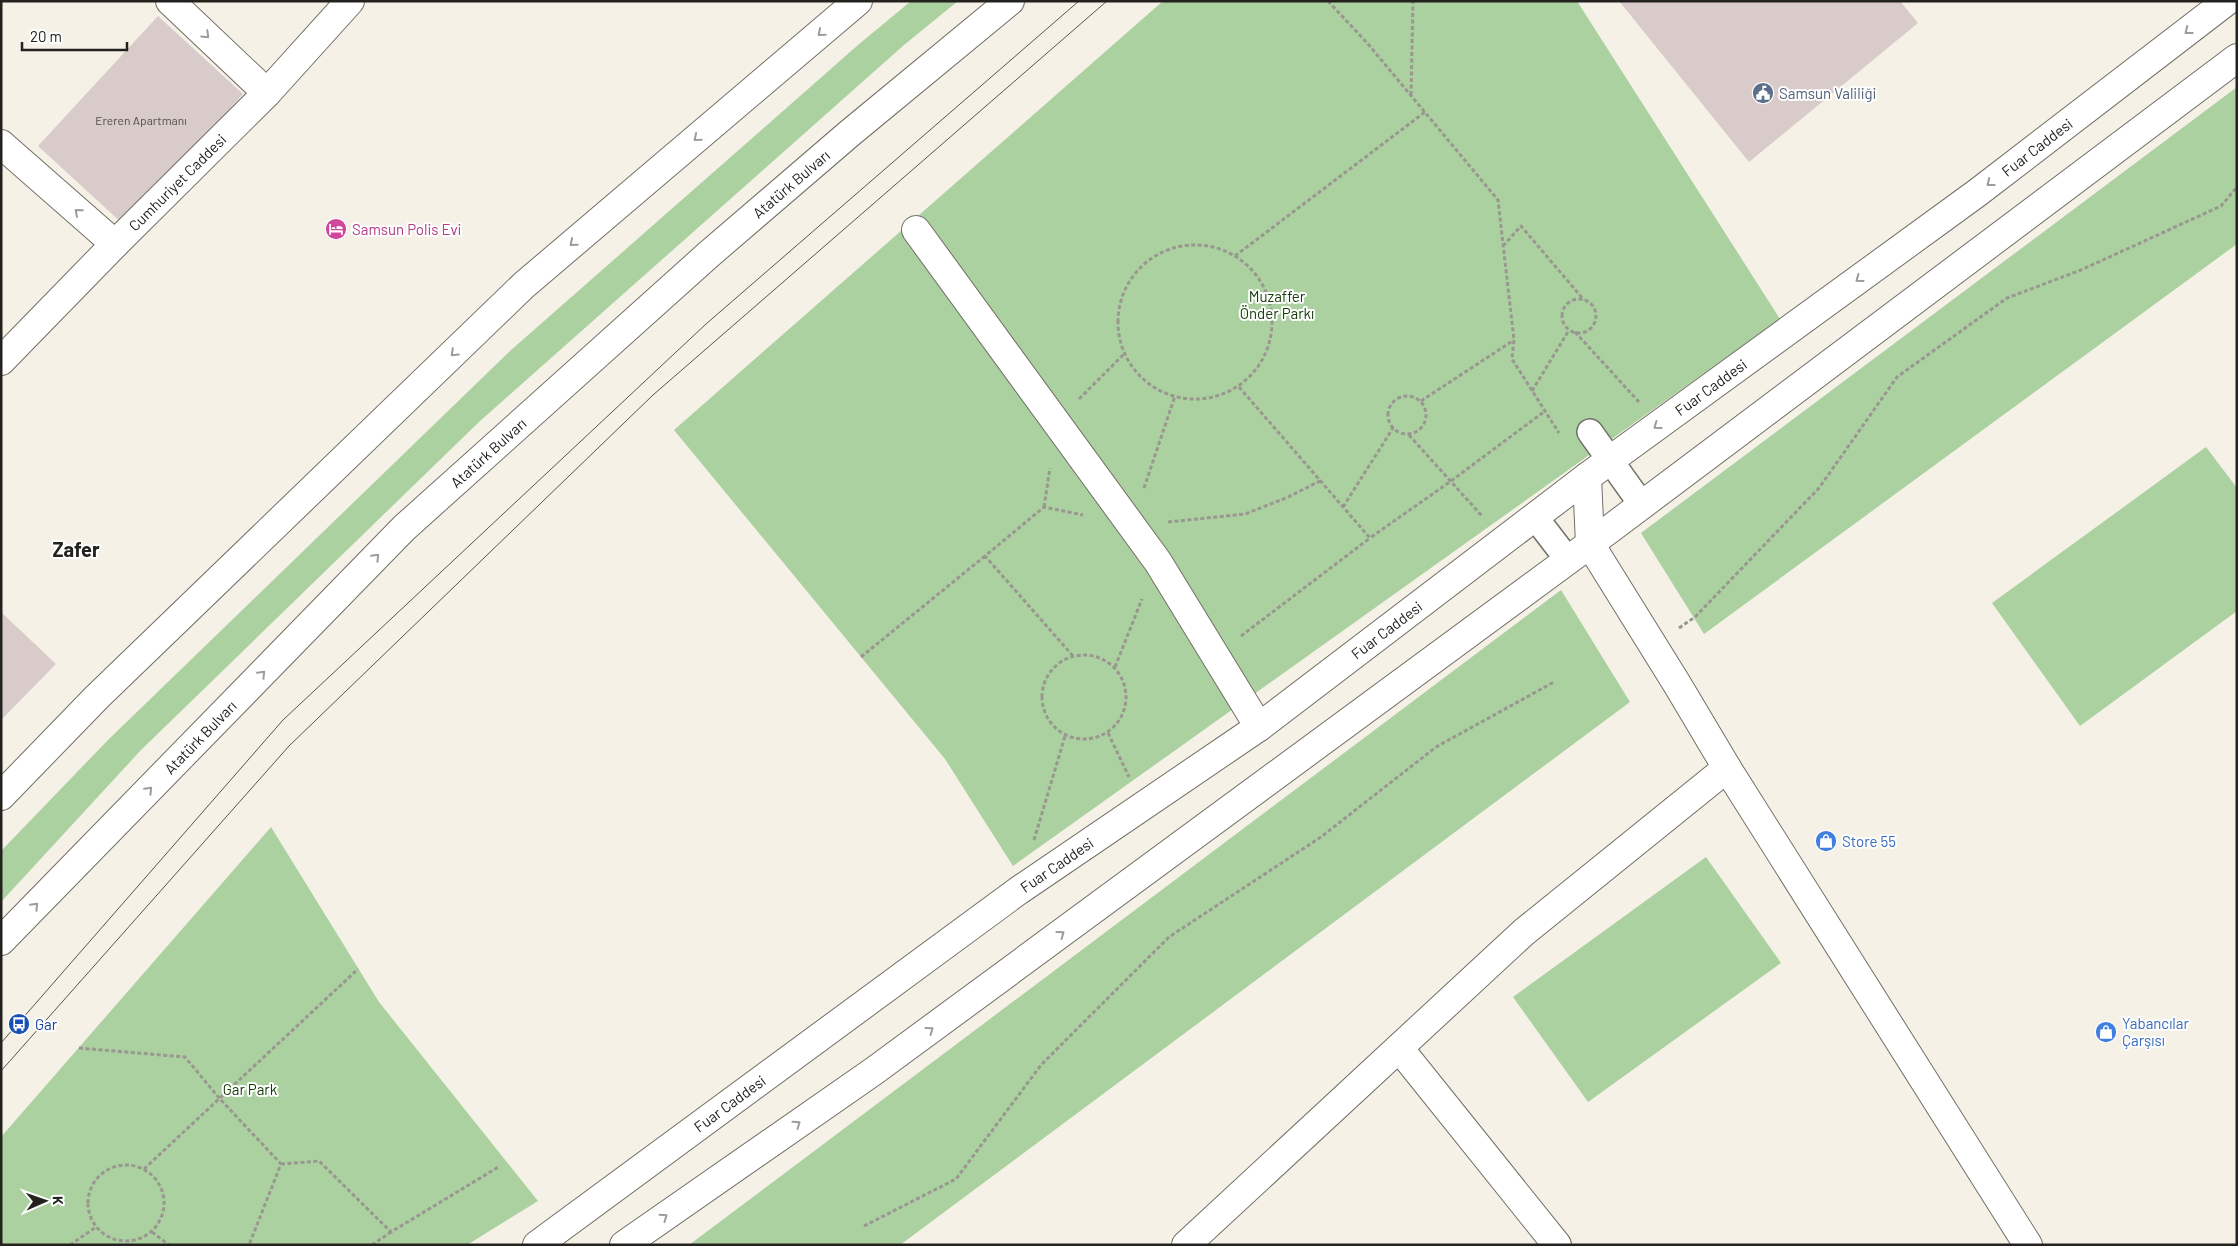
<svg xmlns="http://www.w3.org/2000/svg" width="2238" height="1246" viewBox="0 0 2238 1246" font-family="Barlow,sans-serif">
	<rect width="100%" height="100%" fill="#f5f1e6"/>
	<path fill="#abd1a1" d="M911 1H958L904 45 480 421 141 750 1 902V851L109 739 510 351 858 45Z
		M1163 1H1577L1780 319 1013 866 945 759 674 430Z
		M2237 87V244L1704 634 1641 533Z
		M2206 447 2237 488V611L2080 726 1992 603Z
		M1561 590 1630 702 900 1245H689Z
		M271 827 379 1002 538 1201 467 1245H1V1137Z
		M1706 857 1781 963 1588 1102 1513 997Z"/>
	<path fill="#d9cbca" d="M1619 1H1900L1918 23 1749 162Z
		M158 16 243 94 124 225 38 146Z
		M1 612 56 664 1 720Z"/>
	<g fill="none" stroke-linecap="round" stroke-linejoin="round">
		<g stroke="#726f66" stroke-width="28">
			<path id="pedestrian" d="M1590 432 1642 505
				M1535 517 1568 560"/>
		</g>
		<g stroke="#726f66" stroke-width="30">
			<path id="minor" d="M916 230 1158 562 1259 727
				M1727 768 2028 1245
				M1399 1048 1557 1245"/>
		</g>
		<g stroke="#726f66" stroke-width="30">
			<path id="tertiary" d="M1186 1245 1524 932 1727 768 1677 684 1590 544 1587 477"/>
		</g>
		<g stroke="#726f66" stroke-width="30">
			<g id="secondary">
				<path d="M170 1 267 93"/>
				<path d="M1 144 115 244"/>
				<path id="s1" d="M1 361 115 244 267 93 350 1"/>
				<path id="s2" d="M537 1245 1018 891 1259 727 1587 477 1977 193 2227 1"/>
				<path d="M624 1245 874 1071 1590 544 2237 58"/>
			</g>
		</g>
		<g stroke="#726f66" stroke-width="30">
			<g id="primary">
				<path d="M1 796 97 697 524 285 858 1"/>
				<path id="s3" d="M1 941 404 528 708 255 850 133 1010 1"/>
			</g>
		</g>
		<path stroke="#99978f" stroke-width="3" stroke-dasharray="4 2.5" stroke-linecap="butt" d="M1328 1 1368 44 1498 200 1514 340 1512 359 1559 433
			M1411 95 1413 1
			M1118 322a77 77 0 1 1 154 0a77 77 0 1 1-154 0Z
			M1503 246 1521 226 1584 300
			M1235 256 1425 112
			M1562 316a17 17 0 1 1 34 0a17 17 0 1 1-34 0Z
			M1575 332 1639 402
			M1239 387 1370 538 1451 481 1545 411
			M1532 391 1569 330
			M1388 415a19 19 0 1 1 38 0a19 19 0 1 1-38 0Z
			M1079 399 1124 354
			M1421 401 1514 340
			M1409 435 1482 516
			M1144 488 1175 396
			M1044 507 1050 468
			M1343 507 1393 428
			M1168 522 1245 514 1286 498 1320 481
			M1679 628 1695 617 1819 488 1897 377 2007 298 2081 270 2221 206 2237 187
			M1241 636 1370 538
			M1042 697a42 42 0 1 1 84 0a42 42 0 1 1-84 0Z
			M1073 656 985 556 1044 507 1083 515
			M861 657 985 556
			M1115 667 1142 599
			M1108 733 1129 777
			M1034 840 1065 736
			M79 1048 185 1057 220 1099 281 1164 249 1245
			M281 1164 319 1161 391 1232 500 1166
			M88 1203a38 38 0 1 1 76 0a38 38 0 1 1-76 0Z
			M144 1169 358 969
			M864 1226 956 1179 1041 1065 1169 937 1321 837 1436 747 1554 682
			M152 1232 169 1245
			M70 1245 96 1227
			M372 1245 391 1232"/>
		<use href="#pedestrian" stroke="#fff" stroke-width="25"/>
		<use href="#minor" stroke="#fff" stroke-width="28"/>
		<use href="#tertiary" stroke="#fff" stroke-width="28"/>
		<use href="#secondary" stroke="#fff" stroke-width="28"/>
		<use href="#primary" stroke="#fff" stroke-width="28"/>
		<path stroke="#585651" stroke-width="1" d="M1 1043 283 720 706 324 1079 1
			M1 1071 289 746 653 395 1107 1"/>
	</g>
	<defs><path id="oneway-chevron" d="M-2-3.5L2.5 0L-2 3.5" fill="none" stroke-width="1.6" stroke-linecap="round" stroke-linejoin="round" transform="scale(1.25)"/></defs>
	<g stroke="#9c9c9a">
		<use href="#oneway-chevron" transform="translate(2188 31) rotate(142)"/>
		<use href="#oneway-chevron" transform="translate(821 33) rotate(140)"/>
		<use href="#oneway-chevron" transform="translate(206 35) rotate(44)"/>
		<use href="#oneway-chevron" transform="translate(697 138) rotate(140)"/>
		<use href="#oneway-chevron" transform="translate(1990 183) rotate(142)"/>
		<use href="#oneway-chevron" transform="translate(78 212) rotate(-139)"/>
		<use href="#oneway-chevron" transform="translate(573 243) rotate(140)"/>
		<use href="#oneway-chevron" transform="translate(1859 279) rotate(144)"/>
		<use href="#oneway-chevron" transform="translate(454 353) rotate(136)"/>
		<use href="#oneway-chevron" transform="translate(1657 426) rotate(144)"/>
		<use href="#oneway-chevron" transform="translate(376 557) rotate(-46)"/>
		<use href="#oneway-chevron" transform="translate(262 674) rotate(-46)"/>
		<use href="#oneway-chevron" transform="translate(149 790) rotate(-46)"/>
		<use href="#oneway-chevron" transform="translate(35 906) rotate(-46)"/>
		<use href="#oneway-chevron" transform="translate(1061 934) rotate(-36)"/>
		<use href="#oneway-chevron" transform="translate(930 1030) rotate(-36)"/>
		<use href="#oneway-chevron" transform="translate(797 1124) rotate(-35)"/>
		<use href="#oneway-chevron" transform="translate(664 1217) rotate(-35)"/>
	</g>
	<defs>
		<g id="civic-disc" transform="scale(1.125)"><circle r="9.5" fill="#5c6f8a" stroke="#fefefe"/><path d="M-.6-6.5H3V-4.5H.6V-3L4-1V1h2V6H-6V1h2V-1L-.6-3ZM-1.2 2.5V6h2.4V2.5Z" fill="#fff"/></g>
		<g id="hotel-disc" transform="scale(1.125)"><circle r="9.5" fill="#d1479c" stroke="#fefefe"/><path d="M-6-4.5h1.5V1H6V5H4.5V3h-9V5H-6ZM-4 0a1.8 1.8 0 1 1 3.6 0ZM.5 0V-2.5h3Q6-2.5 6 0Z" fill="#fff"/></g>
		<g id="shop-disc" transform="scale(1.125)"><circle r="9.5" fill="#3f7fe0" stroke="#fefefe"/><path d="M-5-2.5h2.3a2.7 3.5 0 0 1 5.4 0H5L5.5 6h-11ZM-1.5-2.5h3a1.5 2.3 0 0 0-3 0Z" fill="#fff"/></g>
		<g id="bus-disc" transform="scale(1.125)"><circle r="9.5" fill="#1a4fb4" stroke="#fefefe"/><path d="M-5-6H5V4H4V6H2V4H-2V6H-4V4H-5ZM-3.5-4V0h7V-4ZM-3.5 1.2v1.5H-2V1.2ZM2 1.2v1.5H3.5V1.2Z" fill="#fff"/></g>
	</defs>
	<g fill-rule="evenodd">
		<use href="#civic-disc" x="1763" y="93"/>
		<use href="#hotel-disc" x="336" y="229"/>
		<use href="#shop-disc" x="1826" y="841"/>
		<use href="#bus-disc" x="19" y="1024"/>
		<use href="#shop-disc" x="2106" y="1032"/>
	</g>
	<g text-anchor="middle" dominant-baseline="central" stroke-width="4" stroke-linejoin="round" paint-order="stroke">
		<g font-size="12" fill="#504c49">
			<text x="141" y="120">Ereren Apartmanı</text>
		</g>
		<g font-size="15" fill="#4e5e75" stroke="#fefefe" text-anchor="start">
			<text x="1779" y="93">Samsun Valiliği</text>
		</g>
		<g font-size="15" fill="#23221e" stroke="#fefefe">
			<text stroke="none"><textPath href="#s2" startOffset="1859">Fuar Caddesi</textPath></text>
			<text stroke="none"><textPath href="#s1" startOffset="251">Cumhuriyet Caddesi</textPath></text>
			<text stroke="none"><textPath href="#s3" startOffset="1095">Atatürk Bulvarı</textPath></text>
			<text stroke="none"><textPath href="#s2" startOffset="1454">Fuar Caddesi</textPath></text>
			<text stroke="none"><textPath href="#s3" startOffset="690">Atatürk Bulvarı</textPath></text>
			<text stroke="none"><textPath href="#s2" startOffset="1049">Fuar Caddesi</textPath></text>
			<text stroke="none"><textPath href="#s3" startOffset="285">Atatürk Bulvarı</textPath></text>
			<text stroke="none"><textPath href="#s2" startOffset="644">Fuar Caddesi</textPath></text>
			<text stroke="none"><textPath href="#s2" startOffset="239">Fuar Caddesi</textPath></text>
		</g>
		<g font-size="15" fill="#b23c85" stroke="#fefefe" text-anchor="start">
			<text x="352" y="229">Samsun Polis Evi</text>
		</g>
		<g font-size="15" fill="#133d05" stroke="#fefefe">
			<text x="1277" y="296">Muzaffer<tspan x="1277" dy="17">Önder Parkı</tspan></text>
			<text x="250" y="1089">Gar Park</text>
		</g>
		<g font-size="15" fill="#366cbe" stroke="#fefefe" text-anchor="start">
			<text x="1842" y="841">Store 55</text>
			<text x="2122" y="1023">Yabancılar<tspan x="2122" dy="17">Çarşısı</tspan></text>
		</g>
		<g font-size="15" fill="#164399" stroke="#fefefe" text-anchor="start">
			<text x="35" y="1024">Gar</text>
		</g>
		<g font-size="20" font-weight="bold" fill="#23221e" stroke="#fefefe">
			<text x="76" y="549">Zafer</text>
		</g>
	</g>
	<rect width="2238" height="1246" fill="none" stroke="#23221e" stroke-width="5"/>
	<g transform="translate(45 1201) rotate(88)" stroke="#fefefe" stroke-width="4" paint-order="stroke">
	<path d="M0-4L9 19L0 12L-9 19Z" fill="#23221e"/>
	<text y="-8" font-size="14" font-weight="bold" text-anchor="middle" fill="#23221e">K</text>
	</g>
	<path d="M22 42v8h105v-8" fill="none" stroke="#23221e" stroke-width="2.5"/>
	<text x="30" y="42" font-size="15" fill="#23221e" stroke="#fefefe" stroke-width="4" paint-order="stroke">20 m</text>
</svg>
